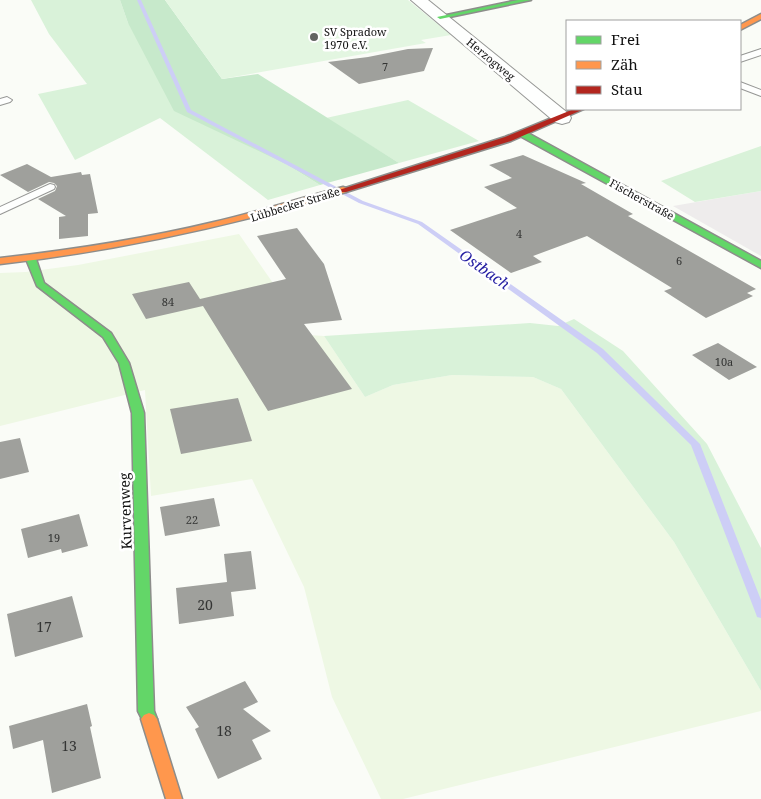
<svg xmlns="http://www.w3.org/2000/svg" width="761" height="799" viewBox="0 0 761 799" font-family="'Noto Serif',serif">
	<rect width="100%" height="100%" fill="#fafcf7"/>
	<path fill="#eeecec" d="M761 191V256L673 206Z"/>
	<path fill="#eef8e4" d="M239 234 309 335 324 336 365 397 393 385 452 375 533 377 561 389 674 542 761 691V711L403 799H381L332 697 304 587 252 479 151 496 145 390 0 426V273L26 272 78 265Z"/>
	<path fill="#d9f2d9" d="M31 0H120L128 23 286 164 320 185 268 200 160 118 75 160 38 94 87 84 49 34Z
		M408 100 479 141 399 163 326 118Z
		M761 146V191L695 202 661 181Z
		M574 319 623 351 707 444 761 548V691L674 542 561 389 533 377 452 375 393 385 365 397 324 336 530 323 558 326Z"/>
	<path fill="#c7e9cb" d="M120 0H165L222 79 258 74 399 163 320 185 286 164 174 111 128 23Z"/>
	<path fill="#e3f6e1" d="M165 0H408L451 35 421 40 426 43 222 79Z"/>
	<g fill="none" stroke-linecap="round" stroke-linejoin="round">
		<path fill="#cdcef6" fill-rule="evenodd" d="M137 0H141L191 110 363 201 422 222 603 349 700 444 761 600V618L757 617 756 614 691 445 597 353 418 224 359 203 187 112Z"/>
	</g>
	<path fill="#9fa09c" d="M433 48 424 71 359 84 328 62 368 57 408 49Z
		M523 155 586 183 581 184 633 214 628 216 756 289 747 293 753 296 706 318 664 291 672 288 587 236 533 256 542 262 511 273 450 230 517 208 484 187 512 178 489 165Z
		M27 164 51 177 81 172 82 175 90 174 98 213 88 214V236L59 239V217L66 216 38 199 55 191 57 186 54 183 49 182 28 192 0 175Z
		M297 228 324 264 342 320 304 324 352 389 268 411 203 306 146 319 132 294 189 282 200 299 286 279 257 236Z
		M718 343 757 367 729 380 692 355Z
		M238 398 252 441 181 454 170 409Z
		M20 438 29 472 0 479V442Z
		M214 498 220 526 165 536 160 507Z
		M79 514 88 546 62 553 61 549 28 558 21 529Z
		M251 551 256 589 231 592 234 616 179 624 176 588 227 582 224 554Z
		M72 596 83 637 15 657 7 614Z
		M245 681 258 702 243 709 271 731 252 740 262 759 218 779 195 729 199 727 186 707Z
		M87 704 92 726 90 727 101 778 52 793 43 740 13 749 9 726Z"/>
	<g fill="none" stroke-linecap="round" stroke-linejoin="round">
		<g stroke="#969795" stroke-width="2">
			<path id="lane" d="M761 49V55L740 62V56Z
				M740 82 761 90V96L740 88Z
				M7 97 12 100 10 102 0 105V99Z
				M50 184 54 185 55 187 54 189 0 214V207Z"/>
		</g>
		<g stroke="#969795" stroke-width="2">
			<path id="street" d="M411 0H428L569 114 571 118 569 122 562 124 555 122Z"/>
		</g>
		<g stroke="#8d8d8b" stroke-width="3">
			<path id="fast" d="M518 0H531L440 19 437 17Z
				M520 132H526L761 261V268L520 136Z
				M31 256 36 259 44 283 111 333 129 363 144 413 154 711 157 719 154 723 149 725 144 723 138 711 132 413 119 363 103 337 37 286 26 259Z"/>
		</g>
		<g stroke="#8d8d8b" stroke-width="3">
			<path id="slow" d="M761 14V19L740 30V25Z
				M343 187 346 188V192C232 225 118 251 0 264V258C72 250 143 239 214 222 258 212 300 198 343 187Z
				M149 713 154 715 157 719 182 799H166L141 719 144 715Z"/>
		</g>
		<g stroke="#8d8d8b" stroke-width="3">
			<path id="jam" d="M574 109H584L511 141 346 192H340L339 190 505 137Z"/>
		</g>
		<use href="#lane" fill="#fefffe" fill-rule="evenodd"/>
		<use href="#street" fill="#fefffe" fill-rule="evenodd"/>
		<use href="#fast" fill="#63d668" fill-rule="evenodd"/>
		<use href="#slow" fill="#ff974d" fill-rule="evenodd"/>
		<use href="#jam" fill="#b3261e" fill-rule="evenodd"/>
	</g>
	<circle fill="#636362" stroke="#fff" stroke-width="2" cx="314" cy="37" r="5"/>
	<g text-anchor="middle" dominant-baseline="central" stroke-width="5" stroke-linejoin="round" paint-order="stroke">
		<g font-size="11" fill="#111" stroke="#fff" text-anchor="start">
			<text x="324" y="31">SV Spradow<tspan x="324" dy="13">1970 e.V.</tspan></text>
		</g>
		<g font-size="11" fill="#111" stroke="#fff">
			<text transform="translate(491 59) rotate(40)">Herzogweg</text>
			<text transform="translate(642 199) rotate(29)">Fischerstraße</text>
			<text transform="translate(295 204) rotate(-17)">Lübbecker Straße</text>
		</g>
		<g font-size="11" fill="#343534">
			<text x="385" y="66">7</text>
			<text x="519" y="233">4</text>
			<text x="679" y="260">6</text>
			<text x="168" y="301">84</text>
			<text x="724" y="361">10a</text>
			<text x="192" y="519">22</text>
			<text x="54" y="537">19</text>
		</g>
		<g font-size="14" fill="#111" stroke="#fff">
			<text transform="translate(125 511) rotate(-92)">Kurvenweg</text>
		</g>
		<g font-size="14" fill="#343534">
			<text x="205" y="604">20</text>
			<text x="44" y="626">17</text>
			<text x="224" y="730">18</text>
			<text x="69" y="745">13</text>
		</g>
		<g font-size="15" font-style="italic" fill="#211ba1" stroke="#fff">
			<text transform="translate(485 269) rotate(35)">Ostbach</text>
		</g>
	</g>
	<rect x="566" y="20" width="175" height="90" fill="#ffffff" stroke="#a0a0a0"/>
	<rect x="576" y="36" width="25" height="8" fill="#63d668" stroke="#a0a0a0"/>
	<text x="611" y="45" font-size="15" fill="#111111">Frei</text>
	<rect x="576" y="61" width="25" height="8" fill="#ff974d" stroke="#a0a0a0"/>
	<text x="611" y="70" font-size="15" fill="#111111">Zäh</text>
	<rect x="576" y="86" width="25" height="8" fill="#b3261e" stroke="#a0a0a0"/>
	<text x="611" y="95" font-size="15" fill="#111111">Stau</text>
</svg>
